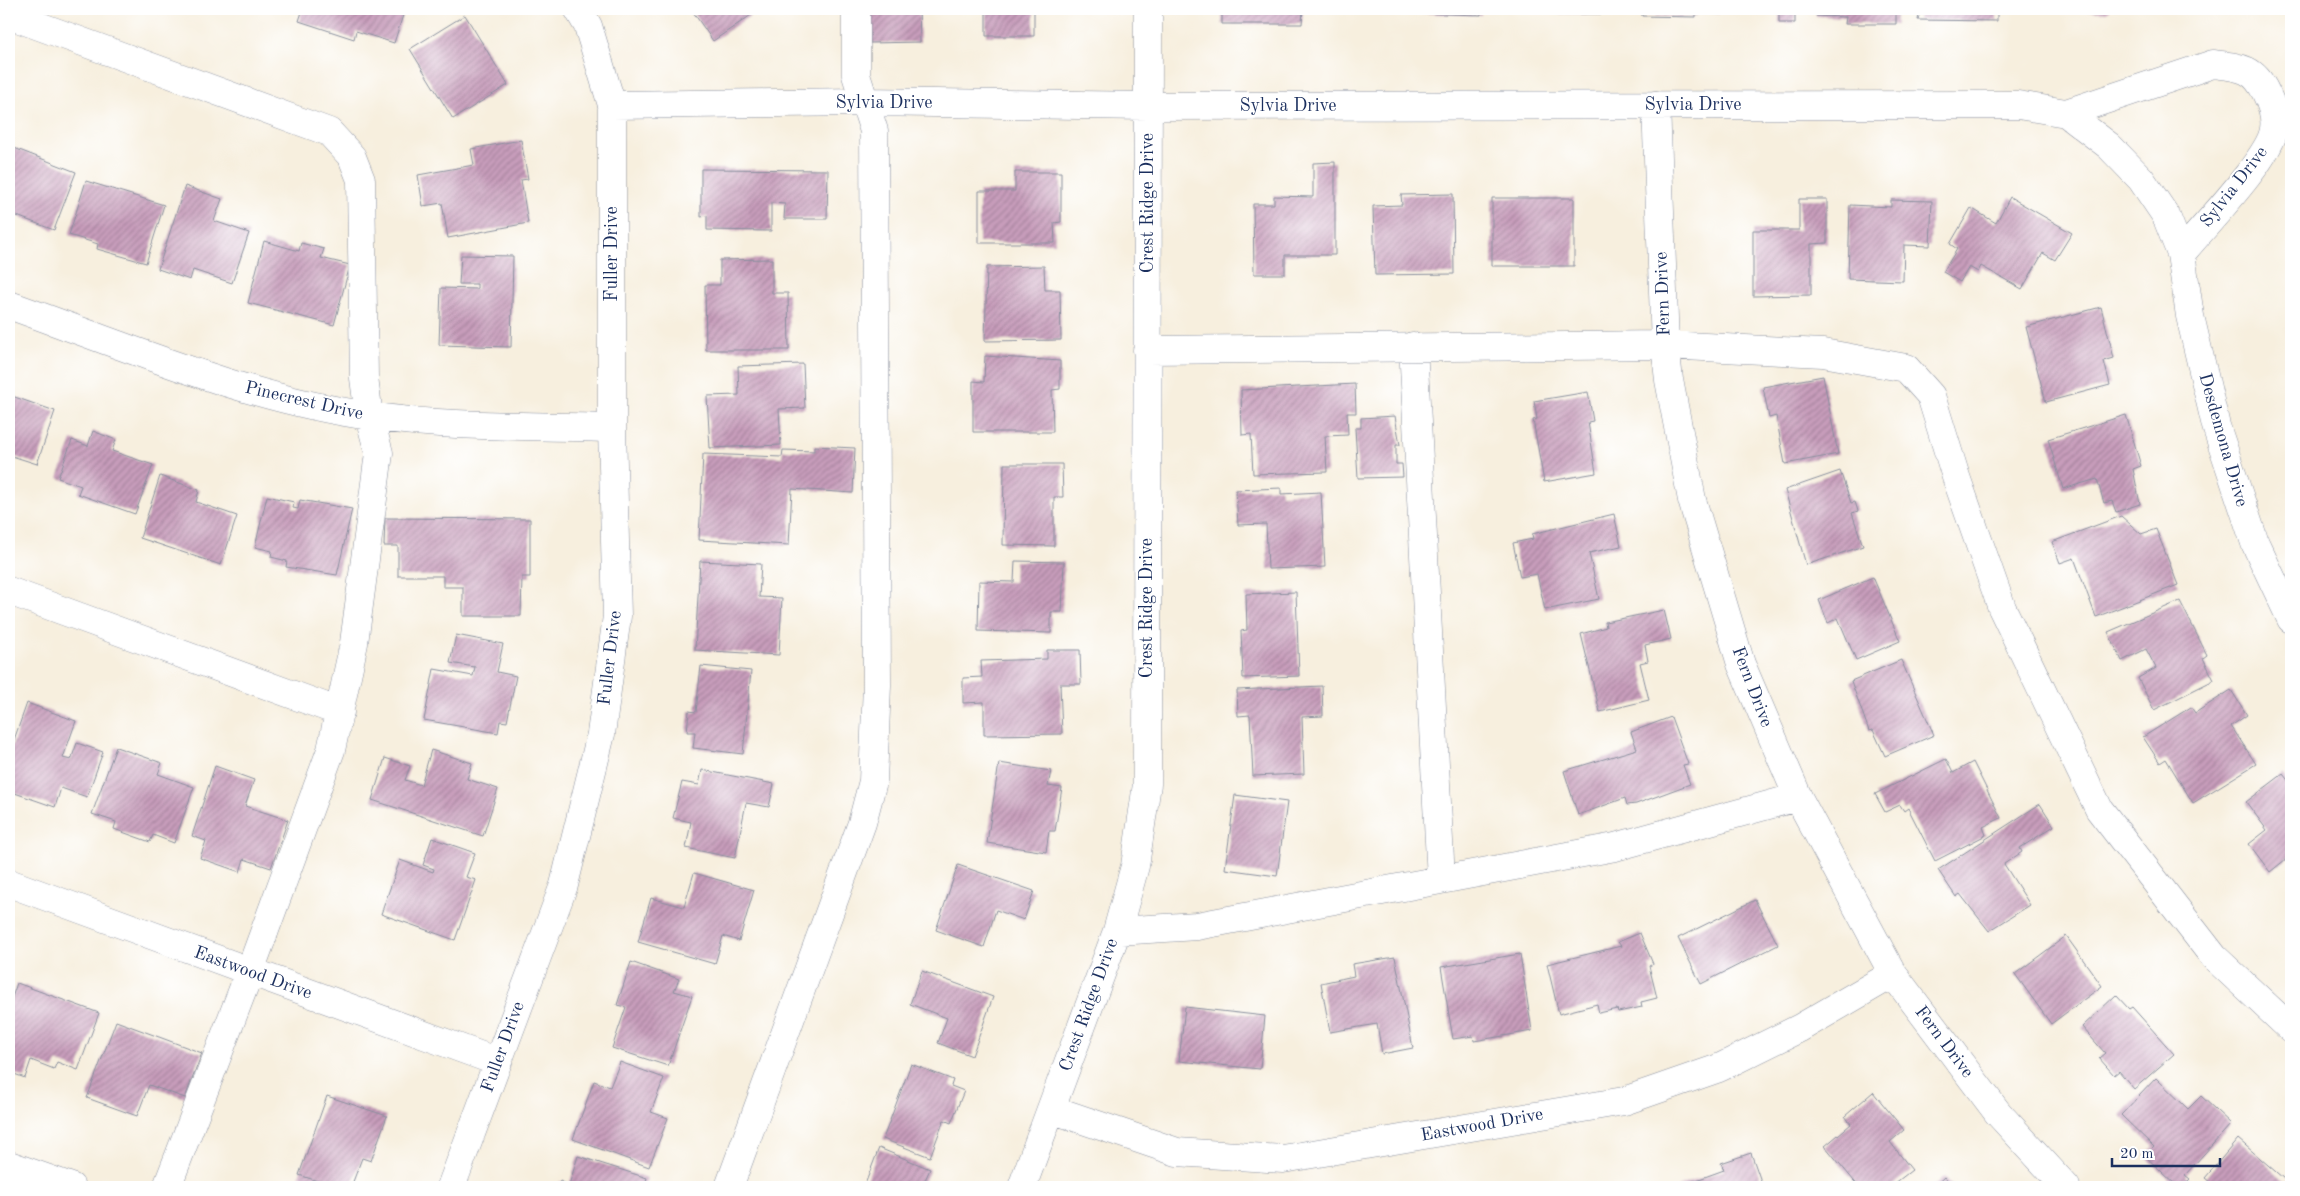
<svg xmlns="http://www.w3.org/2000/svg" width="2300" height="1196" viewBox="0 0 2300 1196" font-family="'Old Standard TT',serif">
	<defs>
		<pattern id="building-hatch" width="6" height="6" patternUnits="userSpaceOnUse" patternTransform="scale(1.25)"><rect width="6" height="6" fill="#c89dbb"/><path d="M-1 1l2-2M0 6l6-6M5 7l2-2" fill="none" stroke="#a2809b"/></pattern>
	</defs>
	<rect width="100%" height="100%" fill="#fff"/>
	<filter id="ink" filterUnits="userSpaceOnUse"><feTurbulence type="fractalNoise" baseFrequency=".02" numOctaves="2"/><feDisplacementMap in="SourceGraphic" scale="10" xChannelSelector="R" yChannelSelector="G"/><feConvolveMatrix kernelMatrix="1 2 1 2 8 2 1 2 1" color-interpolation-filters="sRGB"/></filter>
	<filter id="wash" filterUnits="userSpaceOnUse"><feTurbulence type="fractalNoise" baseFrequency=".0096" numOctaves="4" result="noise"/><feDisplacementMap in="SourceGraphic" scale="20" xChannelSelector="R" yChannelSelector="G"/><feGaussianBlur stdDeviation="1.12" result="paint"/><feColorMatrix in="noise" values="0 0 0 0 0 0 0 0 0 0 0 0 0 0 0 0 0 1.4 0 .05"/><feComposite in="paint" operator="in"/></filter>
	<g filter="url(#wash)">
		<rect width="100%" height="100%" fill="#f7efde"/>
		<g id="blocks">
			<path fill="url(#building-hatch)" d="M303 9H405L394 43 356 31 354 39 299 21Z
				M691 9H755L757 11 713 41Z
				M869 9H919L920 42 870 43Z
				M986 9H1034V36H986Z
				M1222 9H1303L1302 24H1222Z
				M1413 9H1481V15L1413 13Z
				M1554 9H1601V14H1555Z
				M1642 9H1696V17L1642 16Z
				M1709 9H1755V13H1709Z
				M1779 9H1795V23H1779Z
				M1816 9H1896V24H1845L1846 17 1816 16Z
				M1912 9H1997V21L1918 20 1919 15 1912 14Z
				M2074 9H2109V12L2074 11Z
				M465 15 508 85 453 119 410 49Z
				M521 140 528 179 521 180 528 223 448 238 442 203 423 206 418 175 474 165 471 149Z
				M9 146 76 172 54 230 9 213Z
				M1335 162V255H1285V274H1254L1253 204H1274V196L1313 197V163Z
				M701 169 828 170 827 219H784L785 204 771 203V231L707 230V216L701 217Z
				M1015 172H1061V222L1054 223 1055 243H979V191H1015Z
				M86 181 164 205 146 263 97 249 98 244 69 235Z
				M185 186 222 199 214 221 249 233 232 283 193 270 190 280 158 269Z
				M1453 194 1454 274 1375 275 1373 206 1402 205 1401 195Z
				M2010 197 2072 233 2055 260 2043 253 2022 289 1981 266 1978 272 1969 267 1960 282 1943 272 1957 249 1950 244 1971 208 1996 223Z
				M1492 198H1574V266H1492Z
				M1799 199H1827V243L1811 244V295L1753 296V230H1799Z
				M1891 200 1932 201 1930 246 1904 245 1903 281 1848 279 1850 205 1891 207Z
				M264 241 299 251 301 243 324 249 321 258 350 265 334 325 248 303Z
				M461 255 513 256 511 347 439 345 441 288 477 289V284H459Z
				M772 259V293H788L789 350H706L705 285H720V260Z
				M1044 266 1045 290H1060L1061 340 985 341 987 267Z
				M2101 307 2114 358 2104 361 2110 385 2046 402 2026 327Z
				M985 356 1060 361V389L1052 390 1053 432H973V381L984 382Z
				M803 364 805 408 779 409 781 445 710 448 707 396 739 395 738 366Z
				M1823 376 1838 454 1785 464 1776 416 1769 418 1763 387Z
				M1355 384 1356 413H1347L1348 435 1325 436 1327 472 1253 474 1251 434 1242 435 1241 390Z
				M1588 392 1593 421 1588 422 1596 473 1544 482 1533 420 1537 419 1534 401Z
				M9 395 55 411 37 464 9 455Z
				M2126 415 2141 466 2133 469 2140 504 2116 512 2112 501 2104 503 2097 479 2063 489 2048 439Z
				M1395 416 1400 445H1396V464H1402L1403 477 1358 478 1355 428H1361V418Z
				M93 431 116 440 112 451 153 465 135 514 78 494 81 486 58 478 72 440 88 446Z
				M814 446 855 448 853 493 792 489 789 545 699 540 703 454 782 457 783 450 814 451Z
				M1004 464H1062L1063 497H1054V546L1003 545Z
				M1840 471 1851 503 1855 502 1858 511 1852 513 1863 546 1806 565 1785 490Z
				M160 476 199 490 196 502 237 516 221 565 140 538Z
				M1281 488V494L1321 492 1325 567 1268 569 1266 524 1238 525 1236 490Z
				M267 496 294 502 293 508 298 509 300 500 352 509 337 575 286 567 287 561 271 557 272 551 255 547Z
				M1614 514 1621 546 1589 553 1599 599 1545 610 1537 574 1520 577 1513 543 1533 539 1532 534Z
				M2121 516 2141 534 2156 529 2178 585 2096 617 2074 558 2060 563 2052 542Z
				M385 518 530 519V577H522L521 616H463V587H443V576H398V546H384Z
				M700 561 761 564 759 597 782 598 779 655 695 650Z
				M1015 561 1064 562 1062 612H1051V633L978 631 979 581 1014 582Z
				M1873 577 1900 641 1856 660 1838 618 1828 623 1819 600Z
				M1296 592 1299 676 1243 678 1241 631 1247 630 1246 594Z
				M2180 601 2207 655 2203 658 2214 680 2154 710 2138 678 2156 668 2146 649 2122 661 2108 632Z
				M1664 610 1671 639 1645 645 1648 661 1640 663 1649 700 1600 712 1581 634 1606 627 1605 622Z
				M456 635 503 644 497 672 516 676 507 722 500 721 498 733 424 720 434 669 473 676 475 667 450 663Z
				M1047 650H1080L1081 684H1060L1062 734 984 735V702L963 703V678L982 677 981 661 1047 659Z
				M1901 660 1934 735 1885 756 1873 730 1869 731 1851 681Z
				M701 666 751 671 743 754 693 748 695 732H687L689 711 696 712Z
				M1322 686 1323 716 1302 717 1304 774 1253 776 1250 715 1238 716 1237 690Z
				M2231 690 2247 715 2231 726 2256 764 2193 803 2166 759 2160 763 2143 737 2191 707 2195 713Z
				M27 703 76 721 63 758 71 760 77 743 103 752 87 797 61 788 55 807 9 791V754Z
				M1671 717 1688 764 1683 765 1690 784 1636 804 1627 805 1625 798 1578 815 1564 771 1637 749 1631 732Z
				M116 747 162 763 158 774 194 787 174 843 153 835 150 842 114 829 116 822 92 814Z
				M431 750 472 763 467 779 498 789 483 836 372 800 385 758 410 766 405 780 421 785Z
				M1946 759 1953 773 1973 762 2001 818 1983 827 1986 835 1935 861 1908 808 1904 811 1900 805 1885 812 1875 794Z
				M999 763 1051 771 1048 786 1062 788 1055 831H1049L1046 852 987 843Z
				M215 766 254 780 245 806 288 820 271 868 244 859 240 872 200 858 206 841 192 836Z
				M702 770 774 784 769 807 746 803 735 858 686 848 691 822 673 818 682 782 699 785Z
				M2283 774 2291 784V855L2270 872 2249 844 2267 830 2246 802Z
				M1235 795 1287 802 1277 876 1225 869Z
				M2040 804 2054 826 2020 848 2022 852 2004 864 2030 905 1989 931 1960 894 1956 897 1938 870Z
				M432 838 475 853 466 877 476 880 455 940 381 914 400 860 433 872 434 869 423 865Z
				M958 865 1034 891 1024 920 996 910 984 947 936 930Z
				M694 873 754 890 739 941 723 936 715 964 638 942 651 898 684 907Z
				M1755 900 1778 945 1701 984 1678 938Z
				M1640 933 1653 964 1649 966 1657 998 1641 1002 1642 1007 1618 1012 1617 1009 1599 1013 1597 1004 1559 1014 1547 964 1621 946 1618 942Z
				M2066 936 2102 986 2051 1024 2015 974Z
				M1520 954 1532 1031 1474 1041 1473 1036 1453 1039 1441 967Z
				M1395 957 1413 1048 1382 1054 1377 1024 1330 1032 1321 983 1354 976 1352 964Z
				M631 962 679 979 674 991 692 996 668 1066 612 1048 626 1007 617 1005Z
				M922 971 993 997 972 1056 938 1043 947 1018 910 1004Z
				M17 983 99 1013 78 1070 57 1062 54 1069 31 1060 25 1078 9 1072V1006Z
				M2116 995 2129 1009 2132 1007 2174 1054 2134 1089 2119 1071 2114 1075 2099 1058 2105 1053 2082 1027Z
				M1185 1007 1265 1016 1260 1069 1179 1061Z
				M116 1021 202 1053 185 1098 149 1085 137 1116 87 1098Z
				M620 1062 664 1078 651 1112 668 1118 649 1167 573 1139 594 1081 610 1087Z
				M911 1064 953 1080 951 1086 964 1091 951 1123 944 1120 930 1157 883 1139Z
				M2156 1078 2188 1109 2201 1096 2231 1124 2185 1175 2190 1179 2182 1187H2178L2145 1156 2154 1147 2121 1115Z
				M1873 1092 1904 1130 1890 1142 1912 1170 1890 1187H1859L1825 1146 1851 1124 1845 1116Z
				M327 1096 387 1116 371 1161 362 1158 351 1187H336L299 1175Z
				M2238 1139 2291 1185V1187H2216L2205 1178Z
				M879 1148 930 1169 922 1187H864Z
				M1751 1153 1763 1187H1677L1724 1170 1721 1163Z
				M578 1156 647 1178 644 1187H558L560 1181 569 1185Z
				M1944 1177 1953 1187H1933Z"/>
		</g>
	</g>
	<g filter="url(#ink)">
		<use href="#blocks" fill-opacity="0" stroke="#898f9e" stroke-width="1"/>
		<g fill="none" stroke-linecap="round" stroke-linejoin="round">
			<g stroke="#898f9e" stroke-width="29">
				<path id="minor" d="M9 15 329 132 352 157 361 180 364 378 369 416 379 453 354 643 331 750 250 971 167 1187
					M612 105 864 102 1148 106 2018 105 2066 113 2109 146 2141 179 2166 216 2181 254C2201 229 2271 157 2274 129 2276 116 2272 105 2266 93 2254 67 2239 67 2213 64L2066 113
					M1656 105 1665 345 1669 380 1692 500 1741 664 1798 797 1893 974 1998 1113 2066 1187
					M2181 254 2190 316 2216 426 2255 543 2291 619
					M9 305C125 346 247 399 370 416 450 428 532 425 612 428
					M1413 346 1441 879
					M1147 350 1665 345 1823 353 1906 368 1931 396 1956 477 2002 608 2099 809 2214 957 2291 1029
					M9 591 340 712
					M9 883 498 1062
					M1117 931 1197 926 1615 847 1798 797
					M1051 1109 1177 1152 1283 1159 1624 1101 1719 1068 1800 1028 1893 974
					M9 1165 71 1187
					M451 1187 564 885 601 734 617 616 612 428V105L588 26 578 9
					M729 1187 862 823 873 781 877 685 874 131 856 75V9
					M1022 1187 1117 931 1135 866 1147 784 1148 9"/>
			</g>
			<use href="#minor" stroke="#fff" stroke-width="28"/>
		</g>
	</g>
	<g text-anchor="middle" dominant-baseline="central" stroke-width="4" stroke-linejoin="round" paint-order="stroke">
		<g font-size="18" fill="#1b2f5e" stroke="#fff">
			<text x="884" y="103">Sylvia Drive</text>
			<text x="1693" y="105">Sylvia Drive</text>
			<text x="1288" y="106">Sylvia Drive</text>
			<text transform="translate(2234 187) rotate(-52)">Sylvia Drive</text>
			<text transform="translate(1148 203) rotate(-90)">Crest Ridge Drive</text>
			<text transform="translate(612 254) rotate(-90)">Fuller Drive</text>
			<text transform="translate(1663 294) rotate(-92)">Fern Drive</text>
			<text transform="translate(304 401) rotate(13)">Pinecrest Drive</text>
			<text transform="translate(2223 440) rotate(74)">Desdemona Drive</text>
			<text transform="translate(1147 608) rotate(-90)">Crest Ridge Drive</text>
			<text transform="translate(610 658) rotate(-83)">Fuller Drive</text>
			<text transform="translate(1752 687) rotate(69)">Fern Drive</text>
			<text transform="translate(253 973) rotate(20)">Eastwood Drive</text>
			<text transform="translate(1089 1005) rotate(-70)">Crest Ridge Drive</text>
			<text transform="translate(1944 1042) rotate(53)">Fern Drive</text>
			<text transform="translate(503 1047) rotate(-70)">Fuller Drive</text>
			<text transform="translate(1482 1125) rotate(-10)">Eastwood Drive</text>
		</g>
	</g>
	<rect width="2300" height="1196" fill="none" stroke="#fff" stroke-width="30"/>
	<path d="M2112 1158v8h108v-8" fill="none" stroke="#1b2f5e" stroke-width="2.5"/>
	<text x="2120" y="1158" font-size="15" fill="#1b2f5e" stroke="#ffffff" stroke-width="4" paint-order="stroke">20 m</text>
</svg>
